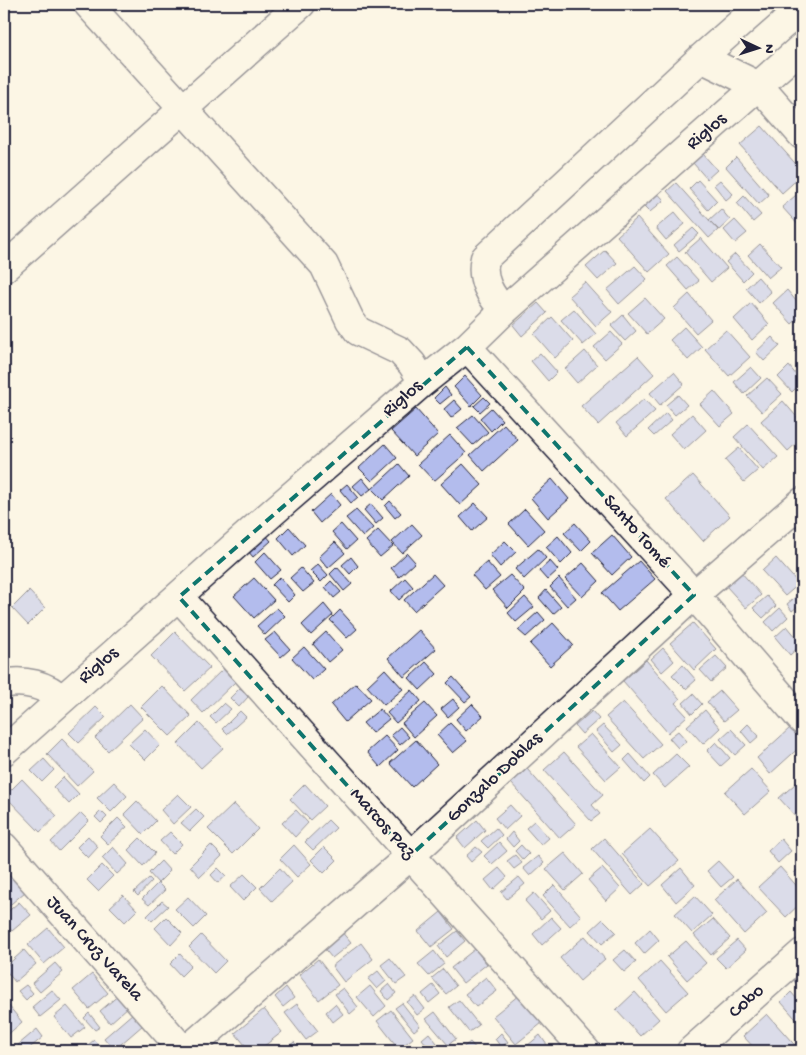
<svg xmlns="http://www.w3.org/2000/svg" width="806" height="1055" viewBox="0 0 806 1055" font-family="'Gochi Hand',sans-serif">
	<rect width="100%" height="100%" fill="#fcf5e5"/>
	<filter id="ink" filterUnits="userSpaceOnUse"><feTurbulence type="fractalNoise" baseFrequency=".02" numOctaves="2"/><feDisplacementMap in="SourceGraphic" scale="10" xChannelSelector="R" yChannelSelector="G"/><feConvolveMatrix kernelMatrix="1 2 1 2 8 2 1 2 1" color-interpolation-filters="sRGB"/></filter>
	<g filter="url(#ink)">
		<path fill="#b3bced" stroke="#22223b" d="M762 126 802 171V175L782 193 740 145Z
			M703 154 717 170 707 179 693 163Z
			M736 157 769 195 759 204 726 167Z
			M698 180 717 201 708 210 689 189Z
			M720 180 733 194 726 200 714 185Z
			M676 183 718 230 709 238 667 191Z
			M653 188 664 200 650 212 639 201Z
			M802 190V227L801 228 782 207Z
			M744 196 761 215 753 222 737 203Z
			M721 209 730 220 719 230 709 220Z
			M675 212 685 224 666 240 656 228Z
			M637 218 669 254 649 272 617 236Z
			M735 220 747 233 735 243 724 230Z
			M693 228 699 234 679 251 674 245Z
			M701 238 727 268 711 282 685 252Z
			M760 244 781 267 768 278 748 255Z
			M605 250 617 263 598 280 586 267Z
			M735 254 752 272 743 281 726 262Z
			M677 257 699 281 688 290 667 266Z
			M635 266 647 279 619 304 607 290Z
			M758 277 771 292 759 303 746 288Z
			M585 282 612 312 596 326 569 296Z
			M787 290 802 308V315L792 324 773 303Z
			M689 294 711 320 696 333 674 308Z
			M645 298 664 319 647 334 628 313Z
			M538 303 547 313 522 336 513 325Z
			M751 303 769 324 752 340 734 319Z
			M574 309 596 334 583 345 561 320Z
			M623 315 636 331 625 341 611 326Z
			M552 317 573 341 555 358 534 334Z
			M684 327 702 347 688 360 670 340Z
			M726 330 750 357 729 376 705 349Z
			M611 332 622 344 605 359 594 347Z
			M772 337 780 346 764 361 756 352Z
			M585 351 597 365 577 383 565 369Z
			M540 353 557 372 548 381 531 361Z
			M638 356 654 374 598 425 581 406Z
			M802 362V375L796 367Z
			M789 366 802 382 792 392 778 377Z
			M751 367 761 378 744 394 734 382Z
			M674 372 684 384 660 405 650 393Z
			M465 376 482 395 471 406 454 387Z
			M767 378 782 394 762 412 747 396Z
			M445 387 451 395 440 404 434 398Z
			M714 391 734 414 720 426 700 404Z
			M678 395 687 405 675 415 666 405Z
			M484 397 490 403 480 412 474 406Z
			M802 397V406L797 401Z
			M644 399 655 411 627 436 616 423Z
			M454 400 462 409 451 418 444 409Z
			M783 401 802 423V438L788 451 761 421Z
			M491 408 502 420 491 431 480 418Z
			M416 409 438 434 414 456 391 431Z
			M666 413 672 420 654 436 648 430Z
			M692 414 706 430 684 450 670 434Z
			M473 415 488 432 473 445 457 428Z
			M504 424 518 440 484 471 470 455Z
			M748 424 778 457 763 470 734 437Z
			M450 435 466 453 434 481 418 464Z
			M385 444 397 458 372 481 359 468Z
			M739 448 758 470 744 482 725 460Z
			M399 464 409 476 383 500 372 489Z
			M463 464 482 485 460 505 441 484Z
			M693 475 730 516 703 541 666 499Z
			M362 478 371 489 362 496 353 486Z
			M552 479 569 499 548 518 531 498Z
			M347 484 358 497 351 503 340 490Z
			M331 494 340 505 320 523 311 512Z
			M390 501 401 513 395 518 385 506Z
			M475 503 488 517 472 531 460 517Z
			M371 504 383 518 376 524 364 510Z
			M525 509 544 530 528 545 509 524Z
			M356 510 373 528 363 537 346 518Z
			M575 523 591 541 581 551 564 533Z
			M341 524 356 541 347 549 332 532Z
			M412 524 422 535 402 553 392 542Z
			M289 527 305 545 293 556 278 538Z
			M378 530 393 546 380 557 366 541Z
			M265 534 271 541 253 557 247 550Z
			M612 535 631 557 612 575 592 553Z
			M558 536 572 553 561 564 546 547Z
			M505 541 516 552 500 567 490 555Z
			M335 542 345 553 328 568 319 557Z
			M538 549 546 558 524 579 515 569Z
			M265 552 281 570 270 579 255 562Z
			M407 553 415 562 399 577 391 568Z
			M351 557 358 566 350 574 342 565Z
			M776 558 799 584 785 596 762 571Z
			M550 561 558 570 547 580 539 571Z
			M639 561 655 579 618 611 602 593Z
			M487 562 500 577 485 590 472 575Z
			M583 563 599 581 582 597 565 579Z
			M318 564 328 575 321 582 310 571Z
			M337 567 352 584 344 591 330 574Z
			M301 568 314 583 303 592 290 578Z
			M741 572 761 595 746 608 726 586Z
			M433 574 443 585 414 611 404 600Z
			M510 575 525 591 508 608 492 590Z
			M280 577 295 595 288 602 272 585Z
			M254 578 274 600 254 618 234 596Z
			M405 578 413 587 399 600 391 591Z
			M559 578 576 598 567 606 550 587Z
			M331 581 341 592 334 598 325 587Z
			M546 590 561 607 553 614 539 598Z
			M29 591 45 608 28 625 12 608Z
			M799 594 802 598V603L792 611 787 604Z
			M767 596 776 606 763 618 753 608Z
			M525 597 534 607 516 622 508 613Z
			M324 604 333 615 311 635 302 625Z
			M277 608 285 616 265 635 257 626Z
			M780 608 788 617 773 631 765 622Z
			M340 610 357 629 347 638 330 620Z
			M538 612 545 620 526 637 518 630Z
			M553 623 573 645 550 666 530 644Z
			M693 623 716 649 694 670 670 643Z
			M787 626 802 644 790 655 775 637Z
			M419 630 436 649 404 677 388 658Z
			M175 632 210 668 185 691 151 656Z
			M275 632 290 649 281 657 265 640Z
			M326 632 342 650 328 662 313 644Z
			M304 647 324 669 312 680 292 658Z
			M663 648 674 661 662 672 651 659Z
			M716 656 727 668 711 682 700 670Z
			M646 660 680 699 675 703 687 716 668 733 623 681Z
			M426 662 437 674 420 690 409 678Z
			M683 665 696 680 686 689 672 675Z
			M223 669 235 682 203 713 191 700Z
			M385 669 403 689 384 705 367 686Z
			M453 677 471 697 465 702 447 683Z
			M356 683 371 699 345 722 331 705Z
			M162 686 191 716 170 736 141 707Z
			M240 688 248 697 239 707 230 698Z
			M412 690 421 701 396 723 387 713Z
			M720 691 737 710 724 721 707 702Z
			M693 694 702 704 692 714 683 703Z
			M453 699 459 707 448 717 441 709Z
			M623 702 661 744 644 759 606 717Z
			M224 703 231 709 216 723 210 717Z
			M425 703 437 716 414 737 402 723Z
			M130 704 143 718 108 751 95 738Z
			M472 704 483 716 466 731 456 719Z
			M96 707 106 717 79 743 69 733Z
			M380 709 389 719 372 733 363 723Z
			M705 710 720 728 703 744 687 726Z
			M240 711 246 717 227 734 222 729Z
			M592 711 599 719 582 734 575 726Z
			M199 723 223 748 201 768 178 744Z
			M450 723 467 741 453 753 437 735Z
			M748 724 759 736 751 743 741 731Z
			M603 725 622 745 614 752 596 731Z
			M400 727 409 737 400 745 391 735Z
			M790 728 802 742V745L770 774 757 758Z
			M145 729 160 745 145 760 129 744Z
			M731 729 746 745 735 755 720 739Z
			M678 731 687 741 678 748 669 738Z
			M591 734 621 767 606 780 576 747Z
			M385 736 398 750 380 767 367 752Z
			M62 739 93 771 77 786 47 754Z
			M416 740 437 764 412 787 390 763Z
			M716 742 730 758 721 766 707 751Z
			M564 752 603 795 592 805 600 814 591 821 544 770Z
			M630 754 650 777 644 783 624 760Z
			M676 754 689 767 665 788 653 775Z
			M44 759 54 770 42 782 31 771Z
			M527 769 576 824 560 838 511 783Z
			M751 769 771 791 745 814 725 792Z
			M63 777 79 794 69 804 53 787Z
			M802 778V814L798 819 779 798Z
			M22 779 57 816 40 832 5 796Z
			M114 782 127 796 111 812 97 798Z
			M305 784 325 806 310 820 290 799Z
			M178 794 191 807 173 824 161 810Z
			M137 801 156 821 143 834 124 814Z
			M234 804 258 829 233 854 208 829Z
			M510 805 520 816 505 830 495 818Z
			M196 809 204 817 190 831 181 823Z
			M296 810 308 823 295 837 282 823Z
			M101 811 107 817 101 823 95 817Z
			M81 813 89 821 59 851 51 842Z
			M118 818 127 827 108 844 100 836Z
			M328 820 336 828 313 850 305 842Z
			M477 820 485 830 465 848 457 838Z
			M534 821 549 838 541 845 526 828Z
			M496 828 502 835 488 848 481 841Z
			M650 829 679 861 650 886 622 854Z
			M170 832 182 844 172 854 160 841Z
			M512 832 519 841 513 847 506 839Z
			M88 836 98 847 88 858 77 847Z
			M140 838 155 853 143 866 128 850Z
			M604 838 644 884 632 895 592 849Z
			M781 839 791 851 778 863 768 851Z
			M499 842 507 851 492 864 484 856Z
			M211 845 222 856 200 877 190 866Z
			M294 845 311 864 297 877 280 859Z
			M521 845 529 854 523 860 515 851Z
			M113 847 128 864 117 874 102 858Z
			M324 847 337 860 324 873 311 860Z
			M476 847 482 852 471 862 466 856Z
			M565 853 583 874 565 890 546 869Z
			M515 855 522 863 514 869 507 861Z
			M538 856 544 863 530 876 523 868Z
			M161 861 170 871 158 883 149 873Z
			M718 861 733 877 721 887 707 871Z
			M102 865 113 876 98 891 87 880Z
			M802 866V882L794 873Z
			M780 867 802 892V902L786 917 758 887Z
			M218 868 226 876 218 883 211 875Z
			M280 868 292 882 272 901 260 888Z
			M499 868 507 877 493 890 485 880Z
			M602 868 620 888 606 901 588 880Z
			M681 868 695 885 676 902 662 885Z
			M244 874 257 887 243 901 230 887Z
			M10 875 25 892 5 909 4 880Z
			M519 877 525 884 507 899 501 892Z
			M149 878 152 881 138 896 134 892Z
			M737 879 767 913 744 934 714 900Z
			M158 883 165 890 149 905 142 899Z
			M554 885 581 916 570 926 543 896Z
			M534 893 550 911 541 919 525 901Z
			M123 895 137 910 125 922 110 907Z
			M695 896 712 915 692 933 675 914Z
			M188 897 206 916 194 928 175 909Z
			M162 901 168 906 152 921 147 916Z
			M19 902 31 915 12 931 4 922V915Z
			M441 912 454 929 431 947 418 931Z
			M166 917 182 933 171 945 155 928Z
			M551 917 561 928 542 945 533 934Z
			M603 919 616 932 602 944 590 931Z
			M713 919 730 938 711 955 694 935Z
			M48 928 64 947 44 964 28 945Z
			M650 929 659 940 644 954 635 943Z
			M341 931 351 943 332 958 322 946Z
			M457 931 465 941 446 957 438 946Z
			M201 935 226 961 214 973 189 947Z
			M585 936 605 959 580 981 560 958Z
			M737 940 746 950 726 968 716 958Z
			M686 941 706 963 687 980 667 957Z
			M361 943 373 959 344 982 332 966Z
			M475 949 487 964 463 983 451 968Z
			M24 950 36 964 15 982 4 968Z
			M625 950 636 962 624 972 613 960Z
			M434 951 444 964 429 976 418 964Z
			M180 954 191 966 181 976 170 964Z
			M390 958 406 977 396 984 381 965Z
			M318 959 338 985 319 1000 299 975Z
			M660 961 688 992 666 1011 639 980Z
			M55 963 63 972 40 992 32 983Z
			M443 969 456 986 446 994 432 978Z
			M378 971 386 981 377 989 368 979Z
			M92 974 108 993 89 1009 73 990Z
			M802 974V989H801L794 981Z
			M486 977 497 991 476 1007 465 994Z
			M389 984 396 993 388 1000 381 991Z
			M26 985 33 993 26 1000 18 991Z
			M433 985 440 994 429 1003 422 994Z
			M370 986 386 1006 374 1017 357 997Z
			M286 987 294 998 283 1007 275 997Z
			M343 988 358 1007 350 1014 335 994Z
			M52 990 61 1000 40 1017 32 1007Z
			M635 992 659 1019 640 1036 616 1010Z
			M791 992 802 1005V1026L781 1002Z
			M120 994 129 1006 110 1023 100 1011Z
			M519 995 542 1023 516 1044 493 1016Z
			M415 996 425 1009 417 1015 407 1002Z
			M459 1000 479 1025 469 1032 449 1007Z
			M402 1003 420 1026 414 1031 395 1008Z
			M297 1004 318 1031 306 1040 285 1013Z
			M335 1004 343 1014 333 1022 326 1012Z
			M8 1005 22 1022 4 1038V1008Z
			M67 1006 85 1027 71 1038 54 1017Z
			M264 1009 282 1032 258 1051H250L235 1033Z
			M391 1010 413 1038 399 1049 377 1021Z
			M435 1012 456 1039 448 1045 426 1019Z
			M89 1013 100 1027 95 1030 84 1018Z
			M133 1013 143 1025 114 1050 104 1038Z
			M767 1014 800 1051H757L743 1036Z
			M37 1029 43 1037 26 1051H23L18 1045Z
			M429 1033 437 1043 430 1049 422 1039Z
			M501 1033 508 1042 501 1047 495 1039Z
			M540 1035 547 1045 539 1051H531L527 1046Z
			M94 1040 104 1051H81Z
			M294 1042 302 1051H283Z
			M470 1042 478 1051H459Z
			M64 1045 69 1051H57Z"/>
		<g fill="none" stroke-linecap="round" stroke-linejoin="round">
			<g stroke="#22223b" stroke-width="31">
				<path id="minor" d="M88 4 324 265 350 320 358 331 400 351 412 364 423 382
					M701 58 759 86 802 135
					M4 268 301 4
					M505 310C490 297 480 278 485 258L701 58 762 4
					M467 347 694 595 802 720
					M179 597 586 1051
					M4 684C23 679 47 685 61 699
					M4 751 273 512 423 382 467 347 505 310 802 47
					M4 847 184 1051
					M186 1051 410 856 694 595 802 502
					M691 1051 802 953"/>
			</g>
			<use href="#minor" stroke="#fcf5e5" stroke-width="28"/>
		</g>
	</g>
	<path d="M0 0H806V1055H0ZM467 347 694 595 410 856 179 597Z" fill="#fcf5e5" fill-opacity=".55" fill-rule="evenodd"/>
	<path fill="none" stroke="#0f766e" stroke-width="4" stroke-dasharray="10 6" stroke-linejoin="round" d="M467 347 694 595 410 856 179 597Z"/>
	<g text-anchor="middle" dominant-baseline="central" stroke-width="4" stroke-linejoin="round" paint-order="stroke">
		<g font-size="19" fill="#22223b" stroke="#fcf5e5">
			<text transform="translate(707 132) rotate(-41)">Riglos</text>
			<text transform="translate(403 399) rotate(-41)">Riglos</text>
			<text transform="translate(636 532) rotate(48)">Santo Tomé</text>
			<text transform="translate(99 666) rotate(-41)">Riglos</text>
			<text transform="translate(495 778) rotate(-43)">Gonzalo Doblas</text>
			<text transform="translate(382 824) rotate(48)">Marcos Paz</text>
			<text transform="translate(94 949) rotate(48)">Juan Cruz Varela</text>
			<text transform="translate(747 1002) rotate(-42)">Cobo</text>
		</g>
	</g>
	<rect width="806" height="1055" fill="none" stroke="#fcf5e5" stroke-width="20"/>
	<rect x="10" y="10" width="786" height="1035" fill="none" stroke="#22223b" stroke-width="2" filter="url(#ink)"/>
	<g transform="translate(758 48) rotate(94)" stroke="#fcf5e5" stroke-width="4" paint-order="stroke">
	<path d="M0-4L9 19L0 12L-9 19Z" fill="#22223b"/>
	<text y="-8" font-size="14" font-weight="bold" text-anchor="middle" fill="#22223b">N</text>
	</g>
</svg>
